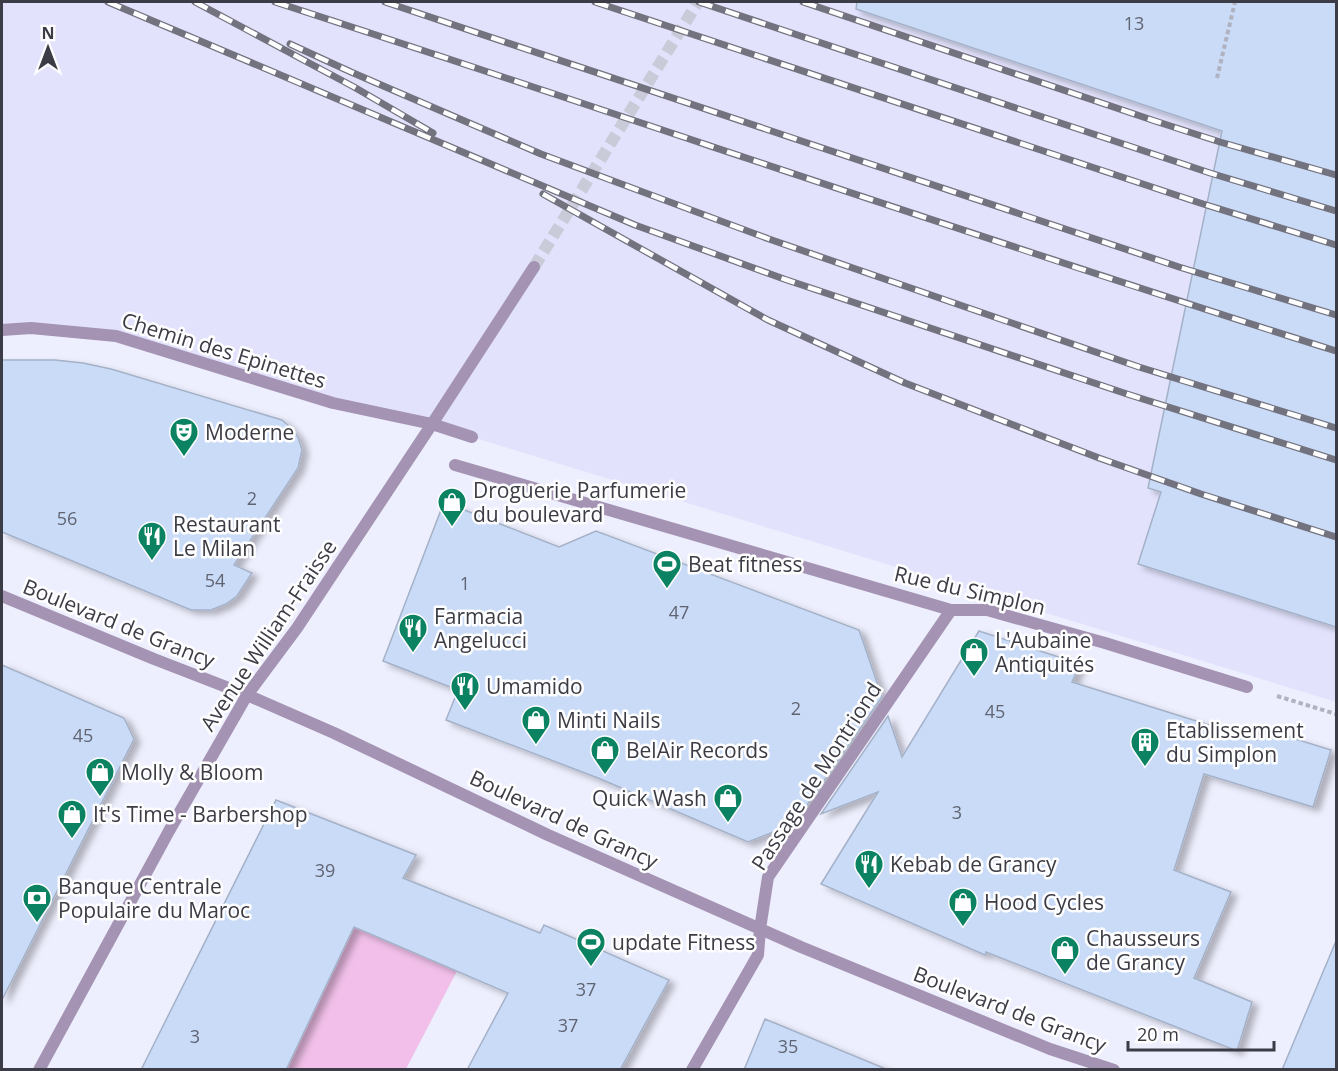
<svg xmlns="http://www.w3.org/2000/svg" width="1338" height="1071" viewBox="0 0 1338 1071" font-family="'Open Sans',sans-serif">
	<defs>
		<filter id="shadow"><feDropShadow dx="6" dy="4" stdDeviation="3" flood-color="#0004"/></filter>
	</defs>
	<rect width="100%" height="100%" fill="#eeeffe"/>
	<path fill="#e2e2fd" d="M2 2H1336V702L472 437 333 403 116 336 2 330Z"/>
	<path fill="#f1bfe9" d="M354 927 457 971 406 1069 286 1070Z"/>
	<path fill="#cadbf8" stroke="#a4b1c7" stroke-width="1.5" filter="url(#shadow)" d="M857 2H1336V627L1138 564 1161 492 1148 488 1222 131 856 9Z
		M2 360H55L83 363 111 369 282 420 291 428 298 437 302 450 298 468 234 565 252 573 237 596 226 604 211 610H191L2 532Z
		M444 502 559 547 596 531 859 630 882 697 794 824 748 842 598 778 446 720 458 690 383 661Z
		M979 631 1080 664 1072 682 1257 740 1260 728 1331 750 1313 807 1204 774 1174 870 1231 892 1194 978 1252 1002 1237 1051 986 952 985 955 821 884 878 792 821 814 888 716 902 757Z
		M2 665 124 718 134 739 2 1000Z
		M276 800 416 855 403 878 540 933 544 925 669 980 620 1070H467L508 993 354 927 286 1070H141Z
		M1336 941V1070H1282L1305 1015Z
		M765 1019 886 1069V1070H744Z"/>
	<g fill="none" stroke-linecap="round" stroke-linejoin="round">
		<path stroke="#cacbd9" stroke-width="12" stroke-dasharray="12 6" stroke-linecap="butt" d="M534 267 698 2"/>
		<path stroke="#b1b2bf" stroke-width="4" stroke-dasharray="4.5 3" stroke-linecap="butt" d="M1217 78 1235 2
			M1277 696 1336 714"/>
		<path stroke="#a493b3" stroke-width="12" d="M951 610H987L1105 643 1247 687"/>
		<path stroke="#a493b3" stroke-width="12" d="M455 465 951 610"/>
		<path stroke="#a493b3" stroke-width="12" d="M432 424 472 437
			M247 695 334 733 548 835 801 947 1050 1049 1114 1070
			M692 1070 758 955 760 929 768 877 951 610"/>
		<path stroke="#a493b3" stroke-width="12" d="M2 330 31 328 116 336 333 403 432 424
			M2 596 154 659 247 695
			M39 1070 169 831 247 695 297 628 432 424 534 267"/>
		<g stroke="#73737f" stroke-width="7">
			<path id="rail" d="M108 2 635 225 784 279 1127 394 1336 460
				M195 2 354 87 433 133
				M275 2C629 117 981 239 1336 351
				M385 2 1179 267 1336 315
				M595 2 1200 203 1336 245
				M699 2 1210 173 1336 211
				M803 2 1155 121 1220 142 1336 175
				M290 44 351 72 541 154 769 239 1139 367 1336 428
				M543 194 768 320 905 383 1099 458 1201 494 1336 537"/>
		</g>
		<use href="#rail" stroke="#fefefe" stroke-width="4.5" stroke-dasharray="14" stroke-linecap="butt"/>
	</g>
	<defs>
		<g id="theatre-pin" transform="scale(1.5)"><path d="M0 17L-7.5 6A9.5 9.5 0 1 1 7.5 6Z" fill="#0b8363" stroke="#fefefe"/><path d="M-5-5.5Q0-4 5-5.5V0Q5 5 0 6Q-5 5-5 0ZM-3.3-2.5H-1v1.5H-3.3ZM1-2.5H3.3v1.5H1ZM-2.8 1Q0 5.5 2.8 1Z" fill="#fff"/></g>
		<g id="shop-pin" transform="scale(1.5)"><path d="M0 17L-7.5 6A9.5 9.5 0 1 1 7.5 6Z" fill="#0b8363" stroke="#fefefe"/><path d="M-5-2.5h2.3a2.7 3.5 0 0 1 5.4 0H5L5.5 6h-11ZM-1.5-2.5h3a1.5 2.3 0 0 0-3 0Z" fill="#fff"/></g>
		<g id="restaurant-pin" transform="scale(1.5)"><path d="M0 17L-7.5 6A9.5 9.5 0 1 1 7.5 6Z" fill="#0b8363" stroke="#fefefe"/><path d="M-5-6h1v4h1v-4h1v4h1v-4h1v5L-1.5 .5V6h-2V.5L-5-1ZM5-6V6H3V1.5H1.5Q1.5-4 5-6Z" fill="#fff"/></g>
		<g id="stadium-pin" transform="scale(1.5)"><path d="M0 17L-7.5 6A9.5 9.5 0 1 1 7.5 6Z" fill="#0b8363" stroke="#fefefe"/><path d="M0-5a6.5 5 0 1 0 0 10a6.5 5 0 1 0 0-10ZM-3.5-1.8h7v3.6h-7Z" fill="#fff"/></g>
		<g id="building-pin" transform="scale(1.5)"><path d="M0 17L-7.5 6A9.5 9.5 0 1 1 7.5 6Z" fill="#0b8363" stroke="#fefefe"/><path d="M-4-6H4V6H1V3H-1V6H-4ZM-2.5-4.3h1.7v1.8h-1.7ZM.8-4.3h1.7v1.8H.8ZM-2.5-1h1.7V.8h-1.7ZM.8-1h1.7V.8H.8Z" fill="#fff"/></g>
		<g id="bank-pin" transform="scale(1.5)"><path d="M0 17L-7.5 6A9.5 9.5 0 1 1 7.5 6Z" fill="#0b8363" stroke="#fefefe"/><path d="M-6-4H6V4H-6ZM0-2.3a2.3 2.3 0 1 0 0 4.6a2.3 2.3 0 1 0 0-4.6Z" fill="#fff"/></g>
	</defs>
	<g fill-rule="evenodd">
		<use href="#theatre-pin" x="184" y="432"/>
		<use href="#shop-pin" x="452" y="502"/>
		<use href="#restaurant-pin" x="152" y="536"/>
		<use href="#stadium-pin" x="667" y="564"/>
		<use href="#restaurant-pin" x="413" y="628"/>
		<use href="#shop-pin" x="974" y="652"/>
		<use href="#restaurant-pin" x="465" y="686"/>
		<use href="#shop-pin" x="536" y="720"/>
		<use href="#building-pin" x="1145" y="742"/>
		<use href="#shop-pin" x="605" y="750"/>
		<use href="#shop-pin" x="100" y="772"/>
		<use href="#shop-pin" x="728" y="798"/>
		<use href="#shop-pin" x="72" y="814"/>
		<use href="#restaurant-pin" x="869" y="864"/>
		<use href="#bank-pin" x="37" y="898"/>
		<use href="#shop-pin" x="963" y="902"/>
		<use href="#stadium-pin" x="591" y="942"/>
		<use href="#shop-pin" x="1065" y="950"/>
	</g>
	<g text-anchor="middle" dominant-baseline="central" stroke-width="5" stroke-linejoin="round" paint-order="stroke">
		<g font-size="18" fill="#606472">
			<text x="1134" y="23">13</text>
			<text x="252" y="498">2</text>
			<text x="67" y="518">56</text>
			<text x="215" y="580">54</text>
			<text x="465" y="583">1</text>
			<text x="679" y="612">47</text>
			<text x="796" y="708">2</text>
			<text x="995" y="711">45</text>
			<text x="83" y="735">45</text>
			<text x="957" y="812">3</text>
			<text x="325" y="870">39</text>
			<text x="586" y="989">37</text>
			<text x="568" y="1025">37</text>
			<text x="195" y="1036">3</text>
			<text x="788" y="1046">35</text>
		</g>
		<g font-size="21" fill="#3c3c46" stroke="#fefefe">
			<text transform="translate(224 350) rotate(17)">Chemin des Epinettes</text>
			<text transform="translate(970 590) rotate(13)">Rue du Simplon</text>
			<text transform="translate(119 623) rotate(22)">Boulevard de Grancy</text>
			<text transform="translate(268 635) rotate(-56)">Avenue William-Fraisse</text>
			<text transform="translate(816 776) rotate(-57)">Passage de Montriond</text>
			<text transform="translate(564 819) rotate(25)">Boulevard de Grancy</text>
			<text transform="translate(1010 1009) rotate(21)">Boulevard de Grancy</text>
		</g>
		<g font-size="21" fill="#3c3c46" stroke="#fefefe" text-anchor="start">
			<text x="205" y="432">Moderne</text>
			<text x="473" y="490">Droguerie Parfumerie<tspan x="473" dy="24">du boulevard</tspan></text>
			<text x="173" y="524">Restaurant<tspan x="173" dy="24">Le Milan</tspan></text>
			<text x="688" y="564">Beat fitness</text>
			<text x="434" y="616">Farmacia<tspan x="434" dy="24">Angelucci</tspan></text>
			<text x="995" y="640">L'Aubaine<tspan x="995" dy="24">Antiquités</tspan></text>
			<text x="486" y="686">Umamido</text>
			<text x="557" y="720">Minti Nails</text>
			<text x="1166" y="730">Etablissement<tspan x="1166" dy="24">du Simplon</tspan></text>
			<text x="626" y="750">BelAir Records</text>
			<text x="121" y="772">Molly &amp; Bloom</text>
			<text x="707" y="798" text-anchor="end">Quick Wash</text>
			<text x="93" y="814">It's Time - Barbershop</text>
			<text x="890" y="864">Kebab de Grancy</text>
			<text x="58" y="886">Banque Centrale<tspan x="58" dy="24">Populaire du Maroc</tspan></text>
			<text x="984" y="902">Hood Cycles</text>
			<text x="1086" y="938">Chausseurs<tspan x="1086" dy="24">de Grancy</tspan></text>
			<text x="612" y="942">update Fitness</text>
		</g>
	</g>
	<rect width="1338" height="1071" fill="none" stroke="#3c3c46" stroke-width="6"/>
	<g transform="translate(48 48)" stroke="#fefefe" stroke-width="4.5" paint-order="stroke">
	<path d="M0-4.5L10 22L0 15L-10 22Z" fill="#3c3c46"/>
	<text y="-9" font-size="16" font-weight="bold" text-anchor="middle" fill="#3c3c46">N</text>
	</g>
	<path d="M1128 1041v9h146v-9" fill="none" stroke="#3c3c46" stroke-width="3"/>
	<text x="1137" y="1041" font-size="18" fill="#3c3c46" stroke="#fefefe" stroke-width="4.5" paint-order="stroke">20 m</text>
</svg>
